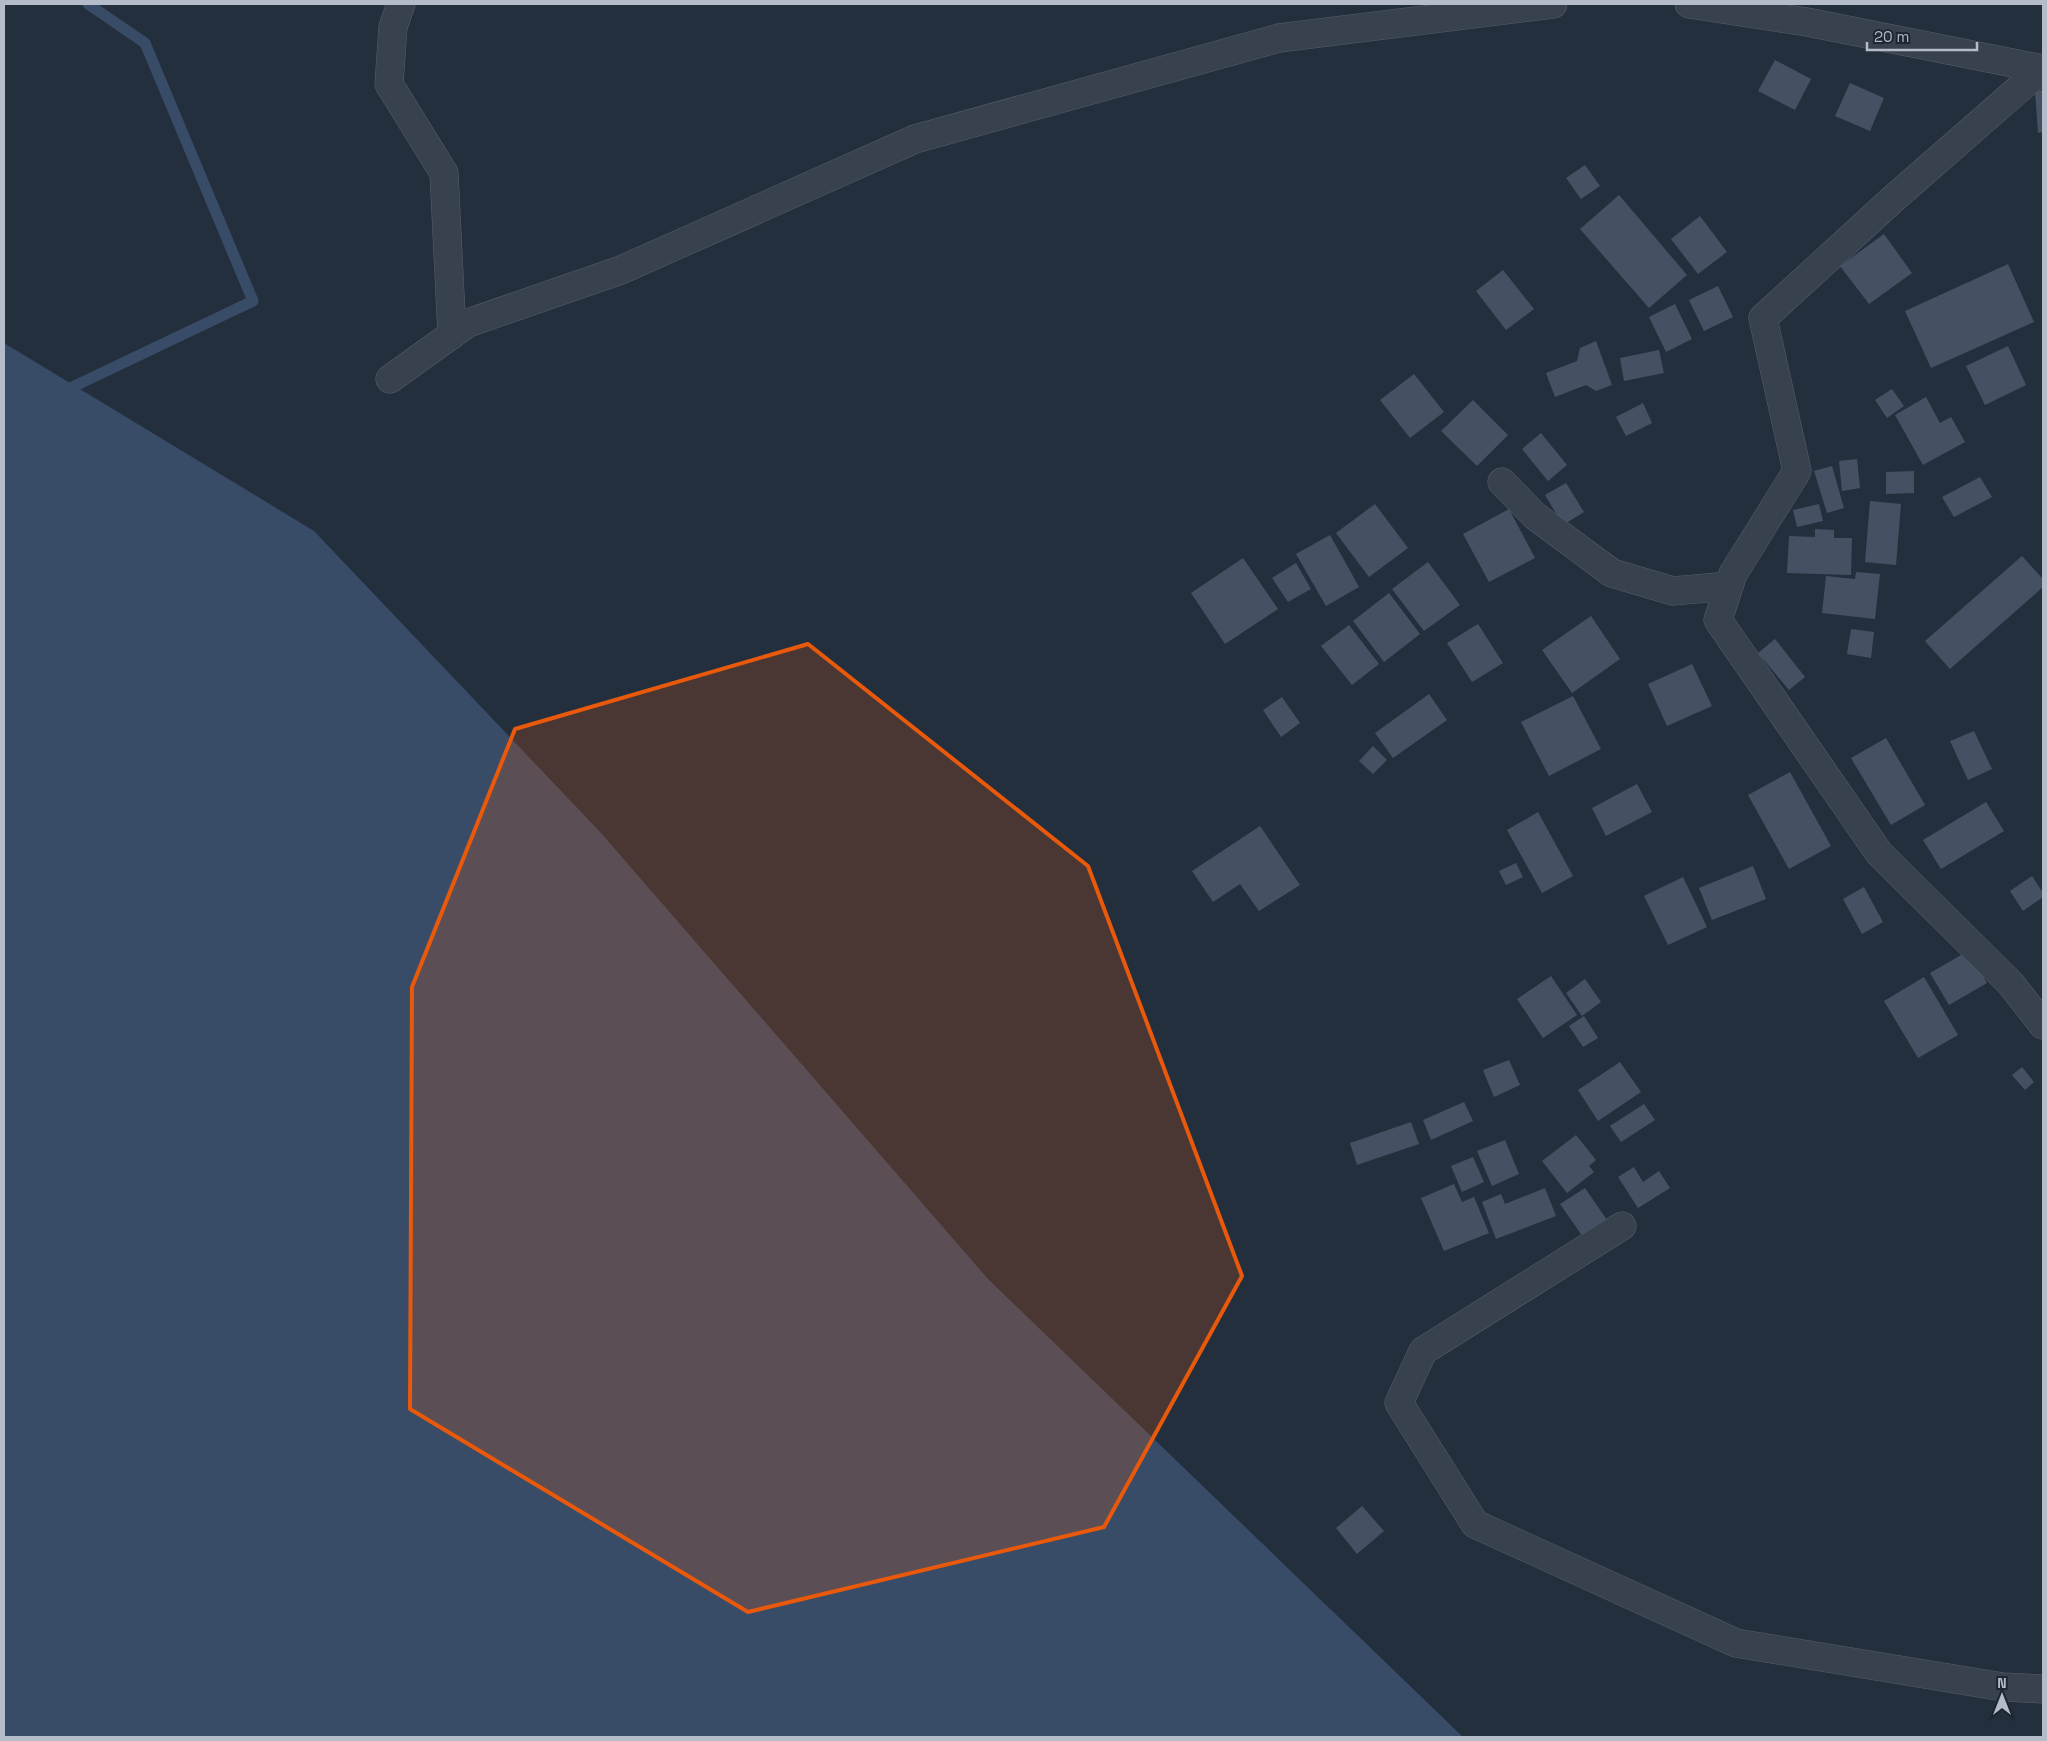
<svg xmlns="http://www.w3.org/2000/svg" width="2047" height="1741" viewBox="0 0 2047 1741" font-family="'Space Grotesk',sans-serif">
	<rect width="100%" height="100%" fill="#242f3e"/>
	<path fill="#394c67" d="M4 343 314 531 601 833 988 1279 1463 1737H4Z"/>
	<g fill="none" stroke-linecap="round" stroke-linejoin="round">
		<path stroke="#394c67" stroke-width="11" d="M62 392 253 301 145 43 88 4"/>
	</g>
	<path fill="#455162" d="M1775 60 1811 79 1795 110 1758 91Z
		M1850 83 1884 98 1870 131 1835 116Z
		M2043 90V132L2038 133 2035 91Z
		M1585 165 1600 186 1581 199 1566 178Z
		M1619 195 1687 275 1649 308 1580 229Z
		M1700 216 1727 252 1698 274 1671 239Z
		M1884 234 1912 273 1869 304 1840 266Z
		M2008 264 2034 322 1931 368 1905 311Z
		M1503 270 1534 309 1506 330 1476 291Z
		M1718 286 1733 317 1704 331 1689 300Z
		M1675 304 1692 339 1666 352 1649 317Z
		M1596 341 1612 385 1596 391 1586 385 1555 397 1546 373 1577 361 1580 348Z
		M2008 346 2026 385 1985 405 1966 366Z
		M1659 350 1664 373 1624 381 1620 358Z
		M1414 374 1444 412 1410 438 1380 400Z
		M1892 389 1904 406 1887 418 1875 400Z
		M1926 397 1940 423 1951 417 1965 442 1923 465 1895 415Z
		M1473 400 1508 435 1477 466 1441 431Z
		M1643 403 1652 423 1626 436 1616 417Z
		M1541 433 1567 465 1548 481 1522 449Z
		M1857 459 1860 488 1842 491 1839 461Z
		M1832 466 1844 508 1827 513 1814 471Z
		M1914 471V493L1886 494V472Z
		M1980 477 1992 497 1954 517 1942 497Z
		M1566 483 1584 512 1563 525 1545 495Z
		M1870 501 1901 504 1896 565 1865 562Z
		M1375 504 1408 548 1369 577 1336 533Z
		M1819 504 1823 521 1797 527 1793 510Z
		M1509 509 1535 558 1489 582 1463 534Z
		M1815 529 1834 530V538H1852L1851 575 1787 573 1789 536 1815 537Z
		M1330 535 1359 587 1326 606 1296 554Z
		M2022 556 2043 579V587L1950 669 1925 641Z
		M1243 558 1278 609 1225 644 1191 593Z
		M1428 562 1460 605 1424 631 1392 589Z
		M1296 563 1311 589 1288 602 1272 578Z
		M1856 572 1880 574 1875 619 1822 613 1826 576 1855 579Z
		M1389 593 1420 634 1384 662 1353 621Z
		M1591 616 1620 659 1572 693 1542 650Z
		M1478 624 1503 663 1472 682 1447 643Z
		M1349 625 1379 664 1352 685 1321 646Z
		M1851 629 1874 632 1871 658 1847 654Z
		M1775 639 1805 677 1789 690 1758 653Z
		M1692 664 1712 706 1667 726 1648 684Z
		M1429 694 1447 720 1393 758 1375 733Z
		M1573 696 1601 749 1549 776 1521 722Z
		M1282 697 1300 723 1281 737 1263 710Z
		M1974 731 1992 769 1968 780 1950 741Z
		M1886 738 1925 805 1891 825 1851 758Z
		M1373 746 1387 760 1373 774 1359 761Z
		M1790 772 1831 846 1789 869 1748 795Z
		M1637 784 1652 812 1606 836 1592 808Z
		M1986 802 2004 831 1941 869 1923 840Z
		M1538 812 1573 876 1542 893 1507 830Z
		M1260 826 1300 885 1259 911 1240 884 1213 902 1192 871Z
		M1516 863 1523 877 1506 885 1499 871Z
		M1753 866 1766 899 1712 920 1699 888Z
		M2032 876 2043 893V897L2023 911 2010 891Z
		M1683 877 1707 927 1668 945 1644 896Z
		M1864 887 1883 922 1862 934 1843 899Z
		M1968 951 1987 983 1949 1005 1930 973Z
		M1551 976 1577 1015 1543 1038 1517 999Z
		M1924 977 1958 1035 1918 1058 1884 1001Z
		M1585 979 1601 1002 1582 1016 1566 993Z
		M1584 1016 1598 1038 1583 1047 1569 1026Z
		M1509 1060 1520 1085 1494 1097 1483 1070Z
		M1620 1062 1641 1092 1598 1121 1578 1090Z
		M2022 1067 2034 1082 2025 1090 2012 1075Z
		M1464 1102 1473 1121 1431 1140 1423 1120Z
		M1644 1104 1655 1120 1621 1142 1610 1126Z
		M1411 1122 1419 1144 1357 1165 1350 1143Z
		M1576 1135 1596 1160 1589 1166 1594 1172 1567 1193 1542 1161Z
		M1505 1140 1519 1174 1492 1186 1477 1151Z
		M1473 1157 1484 1182 1462 1192 1451 1166Z
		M1634 1167 1643 1182 1659 1171 1670 1188 1638 1208 1618 1177Z
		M1454 1184 1462 1202 1474 1197 1489 1233 1444 1251 1421 1198Z
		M1545 1188 1556 1216 1496 1239 1482 1202 1501 1194 1505 1204Z
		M1585 1188 1607 1220 1583 1237 1560 1204Z
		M1362 1506 1384 1531 1357 1554 1336 1528Z"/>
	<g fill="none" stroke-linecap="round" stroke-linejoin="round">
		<g stroke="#565f6c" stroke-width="29">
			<path id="street" d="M401 4 393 27 389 84 444 173 452 335
				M1689 4 1807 22 2043 69
				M2043 68 1893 199 1763 318 1797 471 1733 574 1718 620 1879 853 2011 984 2043 1025
				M390 379 468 323 621 270 915 139 1279 38 1553 4
				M1502 482 1535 516 1612 573 1673 591 1729 586
				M1622 1226 1423 1351 1399 1403 1475 1524 1736 1643 2003 1687 2043 1689"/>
		</g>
		<use href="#street" stroke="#38414e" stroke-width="28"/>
	</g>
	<path fill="#e8590c" fill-opacity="0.2" stroke="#e8590c" stroke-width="4" stroke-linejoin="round" d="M808 644 1088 866 1242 1276 1104 1527 748 1612 410 1409 412 987 515 729Z"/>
	<rect width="2047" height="1741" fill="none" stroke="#b4bcc9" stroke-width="10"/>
	<g transform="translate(2002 1696)" stroke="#1d2633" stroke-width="4" paint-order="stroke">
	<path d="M0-4L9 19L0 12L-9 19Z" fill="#b4bcc9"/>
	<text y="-8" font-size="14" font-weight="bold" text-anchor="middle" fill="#b4bcc9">N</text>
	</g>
	<path d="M1867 42v8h110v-8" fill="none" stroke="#b4bcc9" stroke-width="2.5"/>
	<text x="1874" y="42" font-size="15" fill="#b4bcc9" stroke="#1d2633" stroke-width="4" paint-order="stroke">20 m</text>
</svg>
